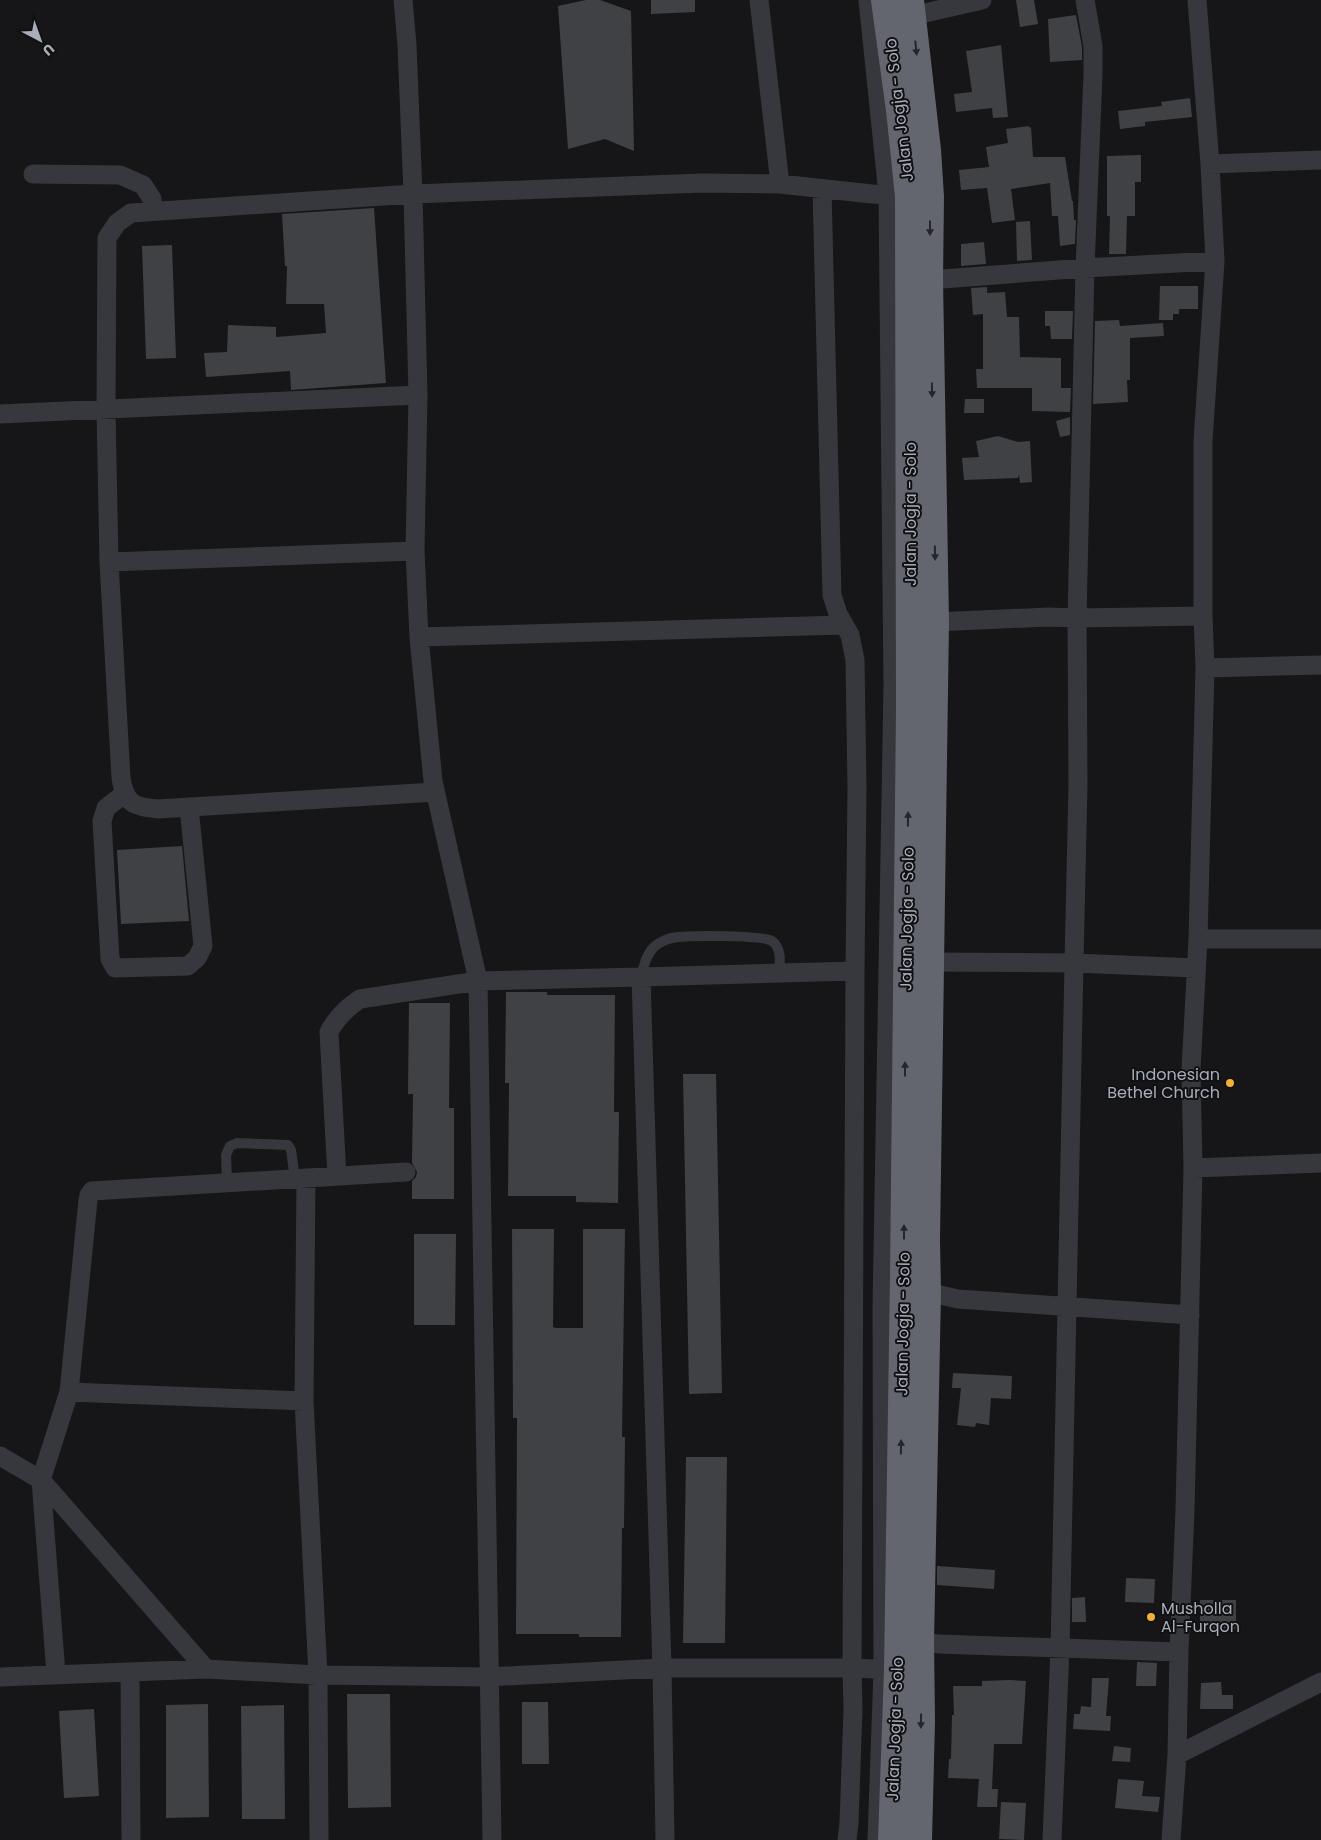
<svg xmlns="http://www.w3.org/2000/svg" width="1321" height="1840" viewBox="0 0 1321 1840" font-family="Poppins,sans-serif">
	<rect width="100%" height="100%" fill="#161618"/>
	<path fill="#404145" d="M586 0H600L631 11 634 151 605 139 568 149 558 6Z
		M651 0H695V12L651 14Z
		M1016 0H1034L1038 24 1020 27Z
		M1076 15 1082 47V60L1050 62 1048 19Z
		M1001 45 1008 117 993 118 992 108 956 112 954 94 972 92 966 51Z
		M1190 98 1192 117 1145 122V126L1120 129 1118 111 1162 106 1161 102Z
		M1029 126V128L1031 127 1033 157H1065L1072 201H1073L1074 220H1076L1075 244 1060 246 1058 216H1052L1050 183 1011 189 1015 220 992 223 987 188 961 190 959 170 989 167 986 147 1008 143 1006 129Z
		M1141 155V182H1135V216H1127L1126 254H1109L1110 216H1107V156Z
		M374 208 386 383 291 390 290 371 206 377 204 353 227 352 228 325 276 327V337L326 333 324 304H286L287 266H285L282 214Z
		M1030 221 1032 260 1017 261 1016 222Z
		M984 242 986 264 961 266V244Z
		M172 245 176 358 146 359 142 246Z
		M1160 286H1198V309H1179V314H1173V320H1159Z
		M987 287V293L1005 292 1007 317H1019L1020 357 1061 358V388H1071L1070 412 1032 411V388H977L976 369H983V314L973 315 971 288Z
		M1045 311H1073L1072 339H1051L1050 326H1045Z
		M1119 320 1120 326 1163 323 1164 336 1130 338V380H1127L1128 402 1093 404 1095 321Z
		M965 399H984V413H964Z
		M1070 417V435L1060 437 1056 421Z
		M998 436 1018 442 1030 441 1032 482 1020 483 1019 474 1018 478 964 480 962 458 979 457 976 441Z
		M182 846 189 921 121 924 117 850Z
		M506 992H547V995H615L614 1112H619L618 1203 576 1202V1196H508L509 1083H505Z
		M409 1003H450L449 1108H454V1199H412V1181L416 1177 417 1172 412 1163 413 1094H408Z
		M683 1074H716L722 1393 689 1394Z
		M512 1229H554L553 1327 556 1328H583V1229H625L622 1437H625L624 1528H622L621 1637H579V1634H516L517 1418H513Z
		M414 1234H456L455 1325H414Z
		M953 1373 1012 1376 1011 1399 991 1398 989 1425 976 1423 975 1427 957 1425 961 1388H952Z
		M686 1457H727L725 1643H683Z
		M937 1566 995 1570 994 1589 937 1585Z
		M1126 1578 1155 1579 1154 1603 1125 1602Z
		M1085 1597 1086 1622H1072V1598Z
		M1200 1600H1236V1629H1200Z
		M1137 1662 1157 1663 1156 1686H1136Z
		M1092 1678H1109L1106 1716H1111L1110 1731 1073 1729 1074 1714H1080L1081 1706 1091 1707Z
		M1010 1680 1026 1681 1022 1744H994L992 1789H998L997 1807H977L979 1779 948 1778 949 1759H951L952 1715H954L953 1686H982V1681Z
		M1221 1682 1222 1695H1233V1709H1200L1201 1683Z
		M347 1694H390L391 1807 348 1808Z
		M522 1702H548L549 1764H522Z
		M208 1704 209 1817 166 1818V1705Z
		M284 1705 285 1819H242L241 1706Z
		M94 1709 99 1796 64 1798 59 1711Z
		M1114 1746 1131 1748 1130 1762 1112 1761Z
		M1118 1779 1144 1781 1142 1796 1160 1797 1158 1812 1115 1808Z
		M1001 1802 1026 1803 1024 1840 999 1839Z"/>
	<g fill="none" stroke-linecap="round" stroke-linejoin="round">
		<path stroke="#37383d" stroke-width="10" d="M641 977C644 966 646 954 655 946 659 943 667 939 672 938 686 935 762 935 772 941 782 948 780 963 779 973
			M227 1183 226 1155 230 1146 237 1143 288 1145 291 1150 295 1179"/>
		<path stroke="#37383d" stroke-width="19" d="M403 0 407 45 413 194 131 213 117 223 107 238 106 409 109 562 121 778C125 803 133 807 158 809L435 792
			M759 0 780 184
			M868 0 888 194 893 685 882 1309 883 1670 877 1840
			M912 16 982 0
			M1210 164 1321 160
			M33 174 120 175 143 185 152 199 153 211
			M822 189 832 595 838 614 850 635 855 660 857 788 855 971
			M929 280 1085 268 1215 261
			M0 414 418 395
			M109 562 415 551
			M935 622 1048 617 1077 618 1203 616
			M844 625 419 637 415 551 418 395 413 194 702 183 780 184 872 194 901 195
			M419 637 433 781 478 981 641 977 662 1668 665 1840
			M1205 668 1321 665
			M124 794 106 808 102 821 110 959 115 968 188 966 197 958 203 946 189 807
			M1198 939H1321
			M929 962 1074 963 1196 968
			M641 977 855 971 852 1668 853 1710 849 1823 847 1840
			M1193 1168 1321 1163
			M337 1176 329 1032C337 1017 346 1008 360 999L478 981 492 1840
			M306 1178 304 1401 318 1675 319 1840
			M927 1292 958 1299 1190 1315
			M69 1392 304 1401
			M0 1456 41 1480 69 1392 88 1200 89 1195 92 1191 406 1172
			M920 1641 938 1644 1179 1652
			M130 1672 131 1840
			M56 1674 41 1480 206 1669
			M0 1677 206 1669 318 1675 488 1677 662 1668H852L896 1670
			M1177 1755 1321 1682
			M1052 1840 1060 1649 1074 963 1078 784 1077 618 1085 268 1093 75V46L1085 0
			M1171 1840 1177 1755 1179 1652 1185 1510 1193 1168 1191 1069 1198 939 1205 668 1203 616V441L1215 261 1210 164 1197 0"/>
		<path stroke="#63666e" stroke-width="28" d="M885 0 900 110 909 196 910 710 904 1276 898 1670 892 1840
			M910 0 927 150 930 197 929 280 935 622 926 1240 927 1292 920 1641 921 1721 918 1840"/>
	</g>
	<defs><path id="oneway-solid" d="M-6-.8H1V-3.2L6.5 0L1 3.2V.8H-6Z" transform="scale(1.25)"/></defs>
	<g fill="#26262a">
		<use href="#oneway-solid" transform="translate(916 48) rotate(84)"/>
		<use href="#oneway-solid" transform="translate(930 228) rotate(90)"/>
		<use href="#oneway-solid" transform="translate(932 390) rotate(89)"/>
		<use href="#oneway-solid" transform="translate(935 553) rotate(89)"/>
		<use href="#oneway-solid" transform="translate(908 819) rotate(-89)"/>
		<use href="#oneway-solid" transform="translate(905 1069) rotate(-90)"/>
		<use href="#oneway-solid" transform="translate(904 1232) rotate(-90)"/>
		<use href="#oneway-solid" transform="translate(901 1447) rotate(-89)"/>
		<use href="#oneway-solid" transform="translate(921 1721) rotate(91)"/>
	</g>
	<g fill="#f2b134" stroke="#111113" stroke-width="2">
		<circle cx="1230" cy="1083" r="5"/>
		<circle cx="1151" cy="1617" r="5"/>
	</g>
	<g text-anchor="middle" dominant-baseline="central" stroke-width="4" stroke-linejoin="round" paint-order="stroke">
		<g font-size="16" fill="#a8adb8" stroke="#111113">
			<text transform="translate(899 110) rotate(-97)">Jalan Jogja - Solo</text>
			<text transform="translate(910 514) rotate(-90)">Jalan Jogja - Solo</text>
			<text transform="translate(907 919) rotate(-89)">Jalan Jogja - Solo</text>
			<text transform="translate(903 1324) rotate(-89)">Jalan Jogja - Solo</text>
			<text transform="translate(895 1729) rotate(-88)">Jalan Jogja - Solo</text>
		</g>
		<g font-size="16" fill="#a8adb8" stroke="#111113" text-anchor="end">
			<text x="1220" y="1074">Indonesian<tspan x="1220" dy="18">Bethel Church</tspan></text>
			<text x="1161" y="1608" text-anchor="start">Musholla<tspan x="1161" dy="18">Al-Furqon</tspan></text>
		</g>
	</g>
	<g transform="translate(40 40) rotate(139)" stroke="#111113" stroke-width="4" paint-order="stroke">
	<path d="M0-4L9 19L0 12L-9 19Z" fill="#a8adb8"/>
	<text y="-8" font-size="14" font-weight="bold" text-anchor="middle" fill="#a8adb8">U</text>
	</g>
</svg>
